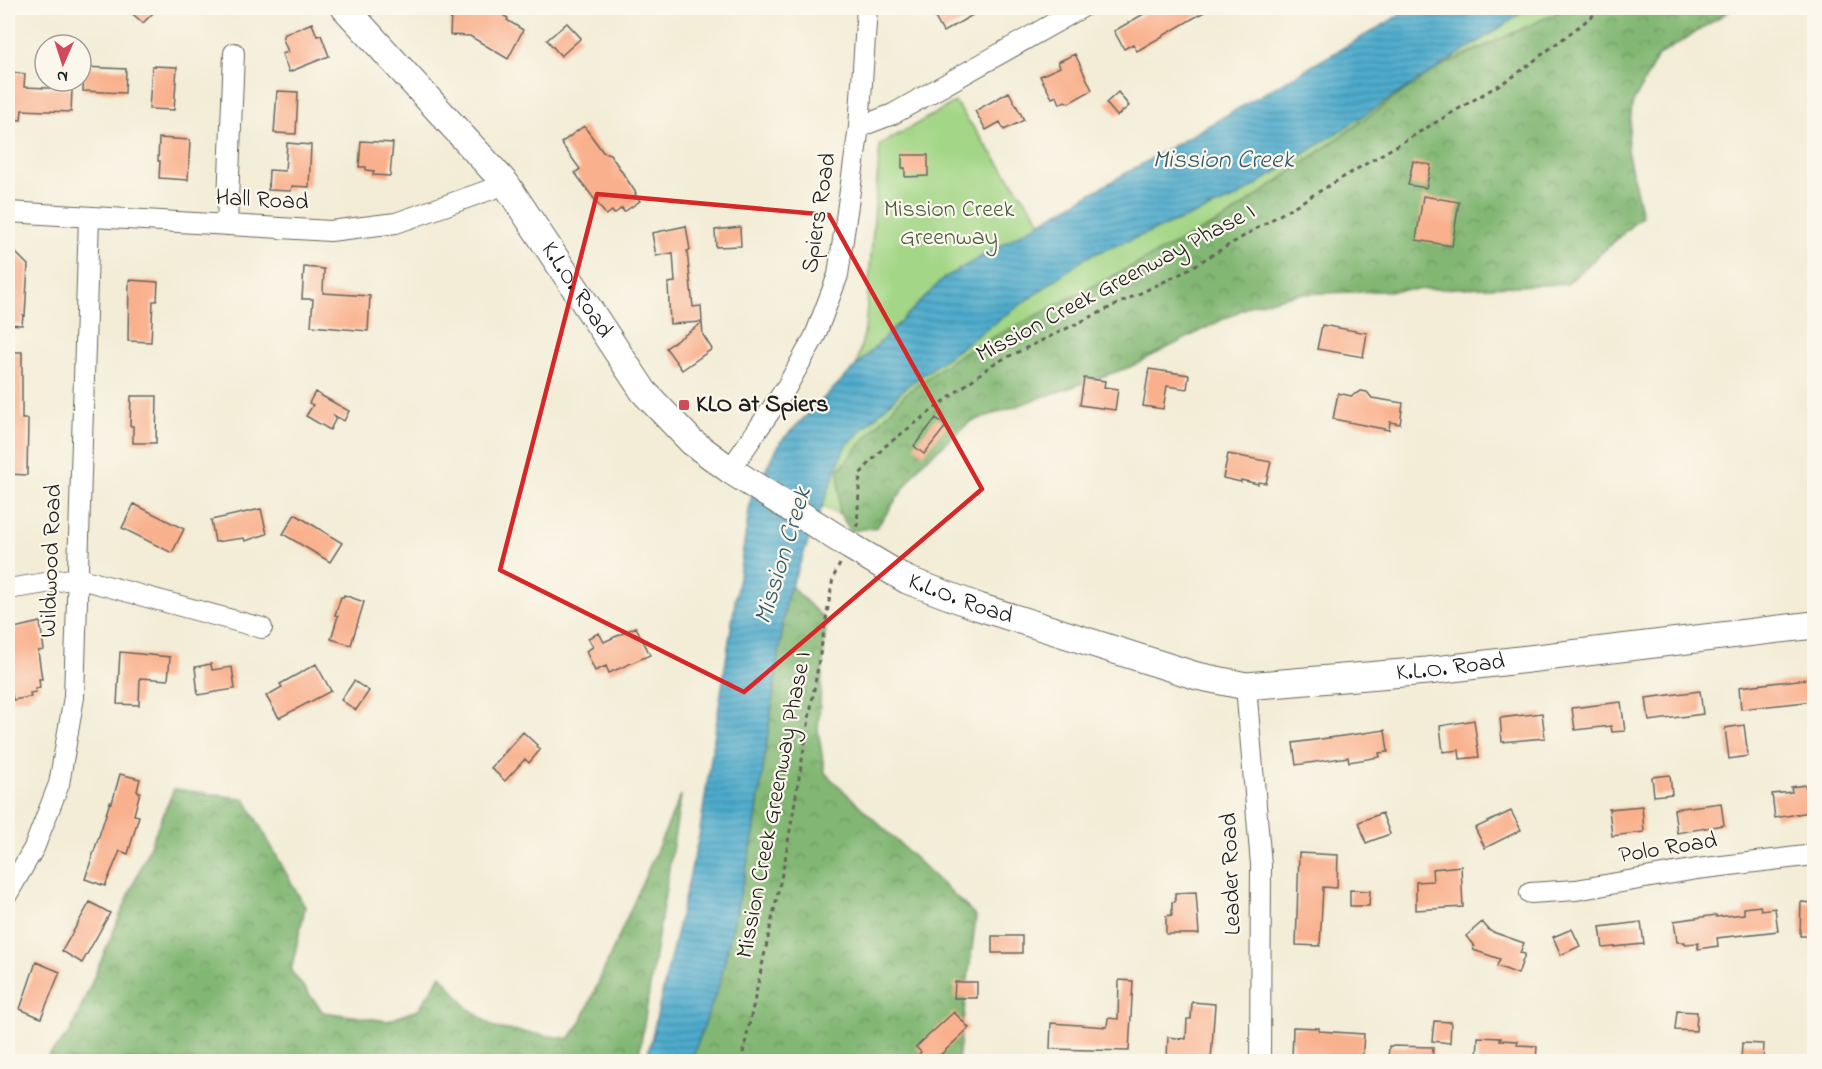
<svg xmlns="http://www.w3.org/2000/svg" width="1822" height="1069" viewBox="0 0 1822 1069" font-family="'Indie Flower',sans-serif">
	<defs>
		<pattern id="forest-crowns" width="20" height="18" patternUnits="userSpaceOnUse" patternTransform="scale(1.5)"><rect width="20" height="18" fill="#82b773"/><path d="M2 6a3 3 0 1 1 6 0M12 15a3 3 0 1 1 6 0" fill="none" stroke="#6a945e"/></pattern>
		<pattern id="water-rules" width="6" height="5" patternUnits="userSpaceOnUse" patternTransform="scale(1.5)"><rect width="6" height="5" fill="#4eabcc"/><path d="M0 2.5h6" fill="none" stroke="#408aa5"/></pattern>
	</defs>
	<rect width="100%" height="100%" fill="#fbf7ec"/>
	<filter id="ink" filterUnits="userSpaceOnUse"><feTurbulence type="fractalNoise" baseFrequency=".0167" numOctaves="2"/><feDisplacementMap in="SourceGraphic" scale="12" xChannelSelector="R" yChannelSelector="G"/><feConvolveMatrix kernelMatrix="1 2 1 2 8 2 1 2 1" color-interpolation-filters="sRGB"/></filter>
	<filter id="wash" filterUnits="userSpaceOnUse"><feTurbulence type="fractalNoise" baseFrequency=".008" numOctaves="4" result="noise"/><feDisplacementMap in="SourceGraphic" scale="24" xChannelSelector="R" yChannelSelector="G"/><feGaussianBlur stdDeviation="1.35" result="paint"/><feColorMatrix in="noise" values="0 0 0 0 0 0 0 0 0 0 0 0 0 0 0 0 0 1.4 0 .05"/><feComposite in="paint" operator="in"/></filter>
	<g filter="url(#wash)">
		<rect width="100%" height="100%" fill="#f3edd7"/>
		<path fill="#a3d686" stroke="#607951" stroke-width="1.5" d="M1435 8H1620L956 412 862 524 787 492 856 367 865 330 880 145 955 102 1060 248Z"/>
		<path fill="url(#forest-crowns)" stroke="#4f6a48" stroke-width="1.5" d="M1567 8H1734L1658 56 1632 105 1627 150 1642 216 1567 284 1298 294 1251 305 1130 367 970 422 921 464 877 527 851 531 839 513V469L905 394 959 355 1226 218 1435 69Z
			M768 563 826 621 818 730 825 773 976 916 958 1061 672 1062Z
			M174 789 245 799 305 907 291 971 323 1012 388 1021 419 1009 441 975 468 1008 495 1028 569 1039 581 1022 681 795 638 1061H44L71 1031Z"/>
		<path fill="url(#water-rules)" stroke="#356474" stroke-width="1.5" d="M1408 8H1526L1509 22 1236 198 1087 257 906 387 845 447 787 597 754 834 720 982 691 1061 646 1062 699 836 751 498 781 441 944 278 1388 22Z"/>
		<g id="blocks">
			<path fill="#f9b08c" d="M126 8H158L143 23Z
				M478 8H499L506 12 504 16 508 18 507 20 523 30 508 59 470 36 450 35 451 13 474 14Z
				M944 8H985L943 32 933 14Z
				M1154 8H1211L1137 51 1133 44 1124 49 1114 31Z
				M312 23 317 36 321 35 329 56 289 72 282 54 288 52 283 39 285 34Z
				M567 23 581 38 561 56 547 40Z
				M1075 54 1092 90 1069 103 1065 101 1060 104 1057 96 1052 98 1040 76 1060 67 1058 62Z
				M152 66 177 67 174 110 149 109Z
				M84 67 126 69 125 93 83 91Z
				M12 72 25 74 24 87 72 89 71 112 22 110 21 120 8 119V73Z
				M277 91 298 92 296 134 274 133Z
				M1009 92 1024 120 1004 130 1000 122 986 130 975 111Z
				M1118 92 1129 106 1117 116 1106 103Z
				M584 126 603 152 610 154 636 193 635 194 640 201 624 212 622 208 614 214 612 211 606 215 575 173 580 169 561 143Z
				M159 138 190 140 188 180 159 178 160 161H158Z
				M361 141 393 143 390 176 373 175 374 171 366 170V167H359Z
				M287 143 311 145 309 187 292 186 291 191 268 190 269 170 285 171Z
				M902 155H928V176L905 177V168H902Z
				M1413 161 1431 165 1426 188 1408 185Z
				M1423 196 1459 202 1452 246 1416 240Z
				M686 226 690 250 687 251 693 307 701 306 702 322 670 324 668 283 675 282 673 253 656 256 652 233Z
				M740 227 741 246 716 247 715 230Z
				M8 245 28 265 25 316 23 315 22 325 8 324Z
				M304 267 324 269 323 293 370 296 368 331 311 326 313 299H302Z
				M129 280 158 282 157 301H153L151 342 128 341Z
				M702 323 703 335 712 349 682 370 666 348Z
				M1322 325 1367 333 1363 357 1317 349Z
				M8 352H22V419H28L27 475 8 474Z
				M1149 369 1189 375 1187 389 1167 386 1163 409 1143 406Z
				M1084 378 1105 381 1104 387 1118 389 1115 410 1080 405Z
				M1361 391 1367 392 1372 398 1403 403 1400 424 1390 422 1389 430 1333 419 1338 393 1351 396Z
				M315 392 349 411 344 421 333 415 336 418 330 430 306 416 313 405 309 403Z
				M131 396H157L156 443H133V426H130Z
				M936 418 946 426 924 454 914 446Z
				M1228 454 1271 462 1266 483 1258 482V484L1241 480V482L1223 478Z
				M134 504 184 529 172 553 122 528Z
				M261 509 267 534 245 541 244 538 215 542 211 520Z
				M295 514 342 543 330 562 283 534Z
				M344 595 364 602 351 645 331 639 338 616 335 615 341 597H344Z
				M40 622 44 650 38 651 42 679H39L40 688 35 689 36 692 30 693 31 697 13 700 9 682H8V632L15 633 14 628Z
				M636 627 650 655 609 673 606 666 595 671 586 651 593 647 588 638 599 633 604 642Z
				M120 652 170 657 168 680 140 678 139 705 117 704Z
				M211 664 212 670 232 667 235 689 198 695 195 667Z
				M316 664 331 691 279 718 266 696 282 687 280 684Z
				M1815 678V701L1741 709 1739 687Z
				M354 681 369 691 356 710 341 700Z
				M1700 691 1703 714 1649 721 1646 698Z
				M1621 702 1625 731 1612 732 1611 726 1575 730 1572 708Z
				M1542 713 1545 738 1502 742 1500 718Z
				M1474 720 1479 757 1460 759 1459 750 1443 752 1440 726Z
				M1744 725 1748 756 1729 759 1725 728Z
				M1385 730 1388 752 1379 753 1380 757 1349 762 1348 757 1296 765 1293 743Z
				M523 732 537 745 536 746 540 750 529 763 525 759 505 781 491 768Z
				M120 774 140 779 137 791 140 792 134 815 139 816 128 854 120 851 105 886 85 879 110 802 112 803Z
				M1670 775 1672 794 1654 796 1652 777Z
				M1805 785 1806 789H1815V811L1775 818 1772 794 1792 792 1791 787Z
				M1721 803 1724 825 1677 833 1674 809Z
				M1642 806 1644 832 1612 836 1609 809Z
				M1511 811 1521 830 1485 848 1475 828Z
				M1382 813 1390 834 1366 843 1359 822Z
				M1299 853 1338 855 1337 888 1323 887 1320 946 1296 945Z
				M1461 866 1463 907 1416 910V882L1433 881 1432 869Z
				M1350 890 1370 891 1369 906H1350Z
				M1196 892 1199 934H1166V916L1172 915V902H1175V893Z
				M90 902 110 913 82 963 62 951Z
				M1801 902 1815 903V936H1800Z
				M1760 906 1761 910 1775 908 1778 931 1717 938 1718 946 1698 949V943L1685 944V942H1677L1674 921 1716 915V917L1744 914V908Z
				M1482 922 1490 931 1524 943 1520 953 1525 954 1518 974 1497 966 1500 959 1473 950 1474 946 1466 936Z
				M1641 922 1644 944 1603 948 1600 927Z
				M1572 929 1580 946 1561 955 1553 937Z
				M992 936H1022V953H992Z
				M36 962 60 972 41 1018 20 1009Z
				M1119 980 1133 981 1129 1051 1050 1049 1051 1023 1107 1027 1108 1018 1118 1019Z
				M955 982H977V998H954Z
				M1192 1002 1215 1004 1211 1060 1167 1057 1168 1037 1186 1039 1187 1019H1191Z
				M1677 1011 1697 1012 1696 1031 1675 1030Z
				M954 1012 969 1028 933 1062H911L921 1052 916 1047Z
				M1434 1021 1451 1022 1450 1043 1432 1041Z
				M1293 1027 1319 1028V1031L1364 1034 1362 1062H1292Z
				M1478 1037 1501 1038 1500 1040 1518 1041 1517 1045 1537 1046 1536 1062H1477Z
				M1742 1043 1764 1044 1763 1062H1741Z
				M1389 1046 1433 1047 1432 1062H1388Z"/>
		</g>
	</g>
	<g filter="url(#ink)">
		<use href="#blocks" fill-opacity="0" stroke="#67655d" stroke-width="1.5"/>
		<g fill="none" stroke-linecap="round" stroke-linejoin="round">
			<g stroke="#67655d" stroke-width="22">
				<path id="street" d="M859 127 893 114 1081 8
					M8 212 330 231 396 223 506 184
					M227 225 234 53
					M730 470 786 388 815 336 838 275 859 127 867 8
					M8 589 77 578 262 628
					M1246 686 1261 865 1260 1062
					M8 893 34 848 59 784 74 697 89 217
					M1530 893 1576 890 1697 869 1814 855"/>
			</g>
			<g stroke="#67655d" stroke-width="29">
				<g id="secondary">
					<path id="s1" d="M345 8 506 184 644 392 692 442 730 470 850 546 907 580 979 607 1197 676 1246 686 1427 671 1814 625"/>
				</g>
			</g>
			<path stroke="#67655d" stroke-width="3" stroke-dasharray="4.5 4.5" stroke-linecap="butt" d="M857 527 860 474 884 447 993 364 1180 274 1514 76 1603 8
				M741 1062 785 860 833 578 840 564"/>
			<use href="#street" stroke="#fff" stroke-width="20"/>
			<use href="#secondary" stroke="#fff" stroke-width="27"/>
		</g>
	</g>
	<path fill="none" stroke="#d62828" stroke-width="4.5" stroke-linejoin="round" d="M597 194 829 215 982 489 744 692 500 570Z"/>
	<rect fill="#d1495b" stroke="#fbf7ec" stroke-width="2" x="678" y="399" width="12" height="12" rx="3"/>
	<g text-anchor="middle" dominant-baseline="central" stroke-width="4.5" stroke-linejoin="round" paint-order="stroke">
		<g font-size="24" fill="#1c1c1c" stroke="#fbf7ec">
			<text transform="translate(262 201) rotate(3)">Hall Road</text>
			<text transform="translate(820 213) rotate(-81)">Spiers Road</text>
			<text transform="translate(1116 284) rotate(-28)">Mission Creek Greenway Phase I</text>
			<text stroke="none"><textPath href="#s1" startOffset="366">K.L.O. Road</textPath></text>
			<text transform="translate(52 561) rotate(-88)">Wildwood Road</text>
			<text stroke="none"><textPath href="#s1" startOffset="870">K.L.O. Road</textPath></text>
			<text stroke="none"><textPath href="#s1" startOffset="1374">K.L.O. Road</textPath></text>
			<text transform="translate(775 805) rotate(-79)">Mission Creek Greenway Phase I</text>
			<text transform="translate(1668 849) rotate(-9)">Polo Road</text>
			<text transform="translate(1232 874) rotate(-92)">Leader Road</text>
		</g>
		<g font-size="24" fill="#4b5d41" stroke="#fbf7ec">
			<text x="949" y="210">Mission Creek<tspan x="949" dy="28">Greenway</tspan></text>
		</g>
		<g font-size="24" font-weight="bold" fill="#1c1c1c" stroke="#fbf7ec" text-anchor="start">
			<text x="696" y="405">KLO at Spiers</text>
		</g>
		<g font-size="26" font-style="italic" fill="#325c6b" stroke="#fbf7ec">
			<text x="1223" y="161">Mission Creek</text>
			<text transform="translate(784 556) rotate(-73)">Mission Creek</text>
		</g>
	</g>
	<rect width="1822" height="1069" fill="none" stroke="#fbf7ec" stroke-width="30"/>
	<g transform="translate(63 63) rotate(183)"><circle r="28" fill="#fbf7ec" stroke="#a29f99" stroke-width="1.5"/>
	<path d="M0-4.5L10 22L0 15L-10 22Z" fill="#d1495b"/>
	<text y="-9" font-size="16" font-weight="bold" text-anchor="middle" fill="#1c1c1c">N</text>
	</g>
</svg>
